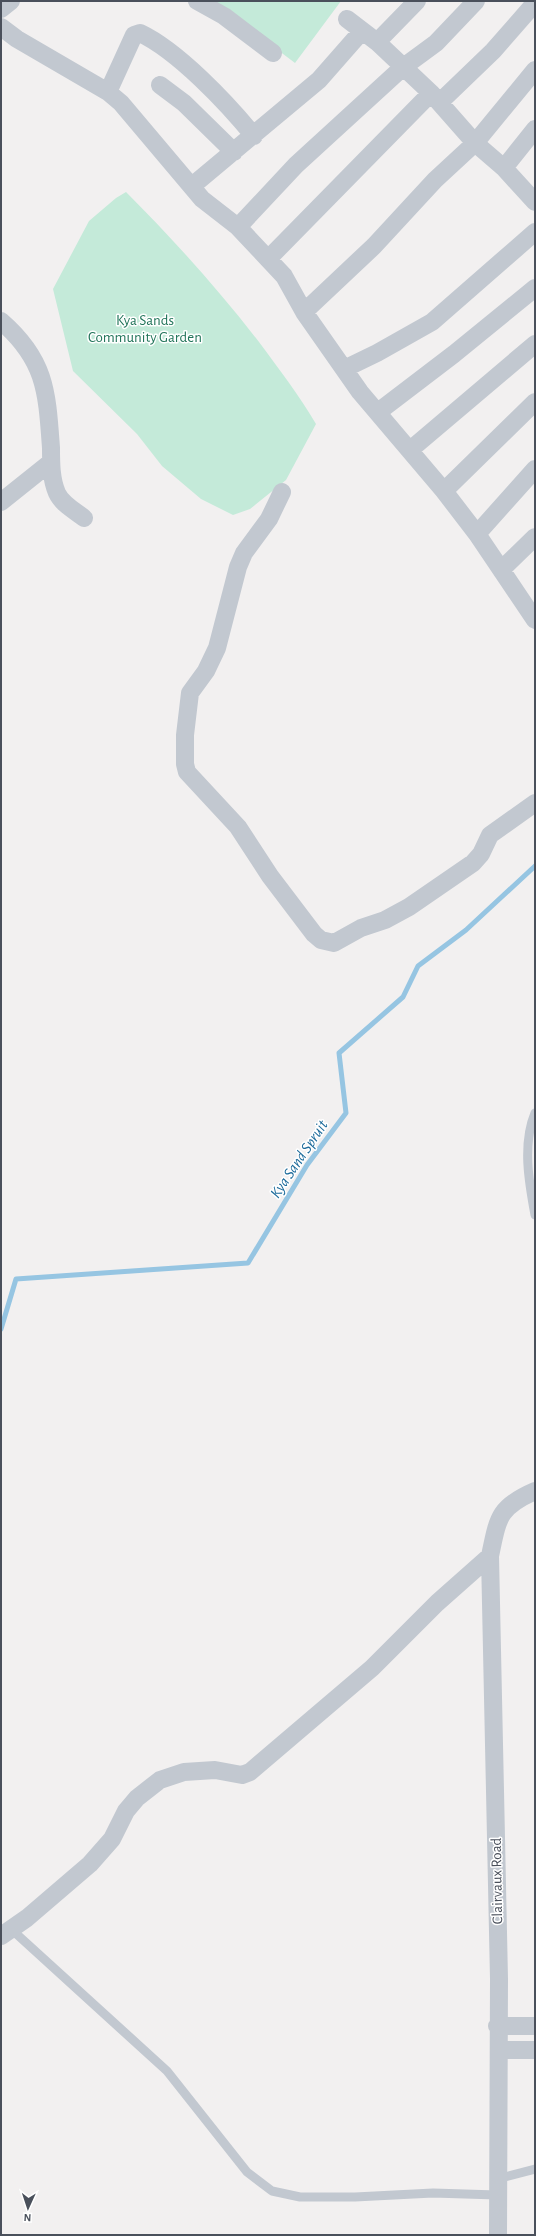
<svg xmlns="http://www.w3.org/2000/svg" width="536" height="2236" viewBox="0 0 536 2236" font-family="'Alegreya Sans',sans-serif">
	<rect width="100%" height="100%" fill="#f2f0f0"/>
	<path fill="#c4ead9" d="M213 1H341L295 63Z
		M126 192C173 239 218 289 259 342 279 369 299 395 316 424L286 480 250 509 233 515 201 499 162 466 137 434 73 371 53 289 89 221 116 198Z"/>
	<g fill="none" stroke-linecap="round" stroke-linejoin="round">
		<path stroke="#96c5e2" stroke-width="5" d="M1 1329 16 1279 248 1263 307 1165 346 1113 339 1053 403 997 418 966 466 930 535 866"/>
		<path stroke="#c2c8d0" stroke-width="9" d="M535 1113C522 1144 529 1183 535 1215
			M11 1929 167 2071 247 2172 272 2191 300 2197H355L433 2193 497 2195
			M497 2179 535 2169"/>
		<path stroke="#c2c8d0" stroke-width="18" d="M197 1 224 16 273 53
			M1 9 11 1
			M347 19 377 42 431 93 475 143 504 168 535 202
			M1 27 17 39 108 92 121 103 202 199 238 227 284 276 304 312 360 392 444 491 477 534 535 620
			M377 42 417 1
			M160 85 184 103 234 152
			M108 92 134 35 140 33C178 51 227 103 254 136
			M440 102 493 51 535 3
			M504 168 535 129
			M192 186 319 80 362 31
			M238 227 296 165 402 68 436 43 476 1
			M269 258 431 93
			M304 312 374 246 435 180 475 143 535 70
			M1 321C46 360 47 392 51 448 51 463 51 479 57 493 62 504 75 511 84 518
			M344 369 377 353 432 322 535 232
			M378 412 454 354 535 288
			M410 450 535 344
			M444 491 535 402
			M282 492 269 519 244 553 238 567 217 648 206 671 190 693 185 735V764L187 772 238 827 270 876 314 934 321 940 334 943 361 928 385 920 409 907 473 863 481 854 490 835 535 803
			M1 502 51 462
			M477 534 535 469
			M501 570 535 537
			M1 1936 27 1918 90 1864 112 1839 126 1811 137 1798 160 1780 184 1772 215 1770 242 1775 250 1772 372 1668 437 1603 490 1556
			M497 2026H535
			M499 2050H535
			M498 2235 499 1979 490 1556C498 1518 498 1507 535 1491"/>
	</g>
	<g text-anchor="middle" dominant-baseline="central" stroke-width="3" stroke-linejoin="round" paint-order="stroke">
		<g font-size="15" fill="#22755a" stroke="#fff">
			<text x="145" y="320">Kya Sands<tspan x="145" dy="17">Community Garden</tspan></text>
		</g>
		<g font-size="15" fill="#4a505b" stroke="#fff">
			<text transform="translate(497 1881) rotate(-91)">Clairvaux Road</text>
		</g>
		<g font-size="16" font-style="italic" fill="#1d6b9b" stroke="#fff">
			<text transform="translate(299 1159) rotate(-56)">Kya Sand Spruit</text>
		</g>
	</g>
	<rect width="536" height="2236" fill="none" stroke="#4a505b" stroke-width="4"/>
	<g transform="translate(28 2208) rotate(183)" stroke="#ffffff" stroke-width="3" paint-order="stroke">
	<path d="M0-3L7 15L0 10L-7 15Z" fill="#4a505b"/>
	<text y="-6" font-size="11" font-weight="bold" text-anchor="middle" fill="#4a505b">N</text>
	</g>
</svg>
